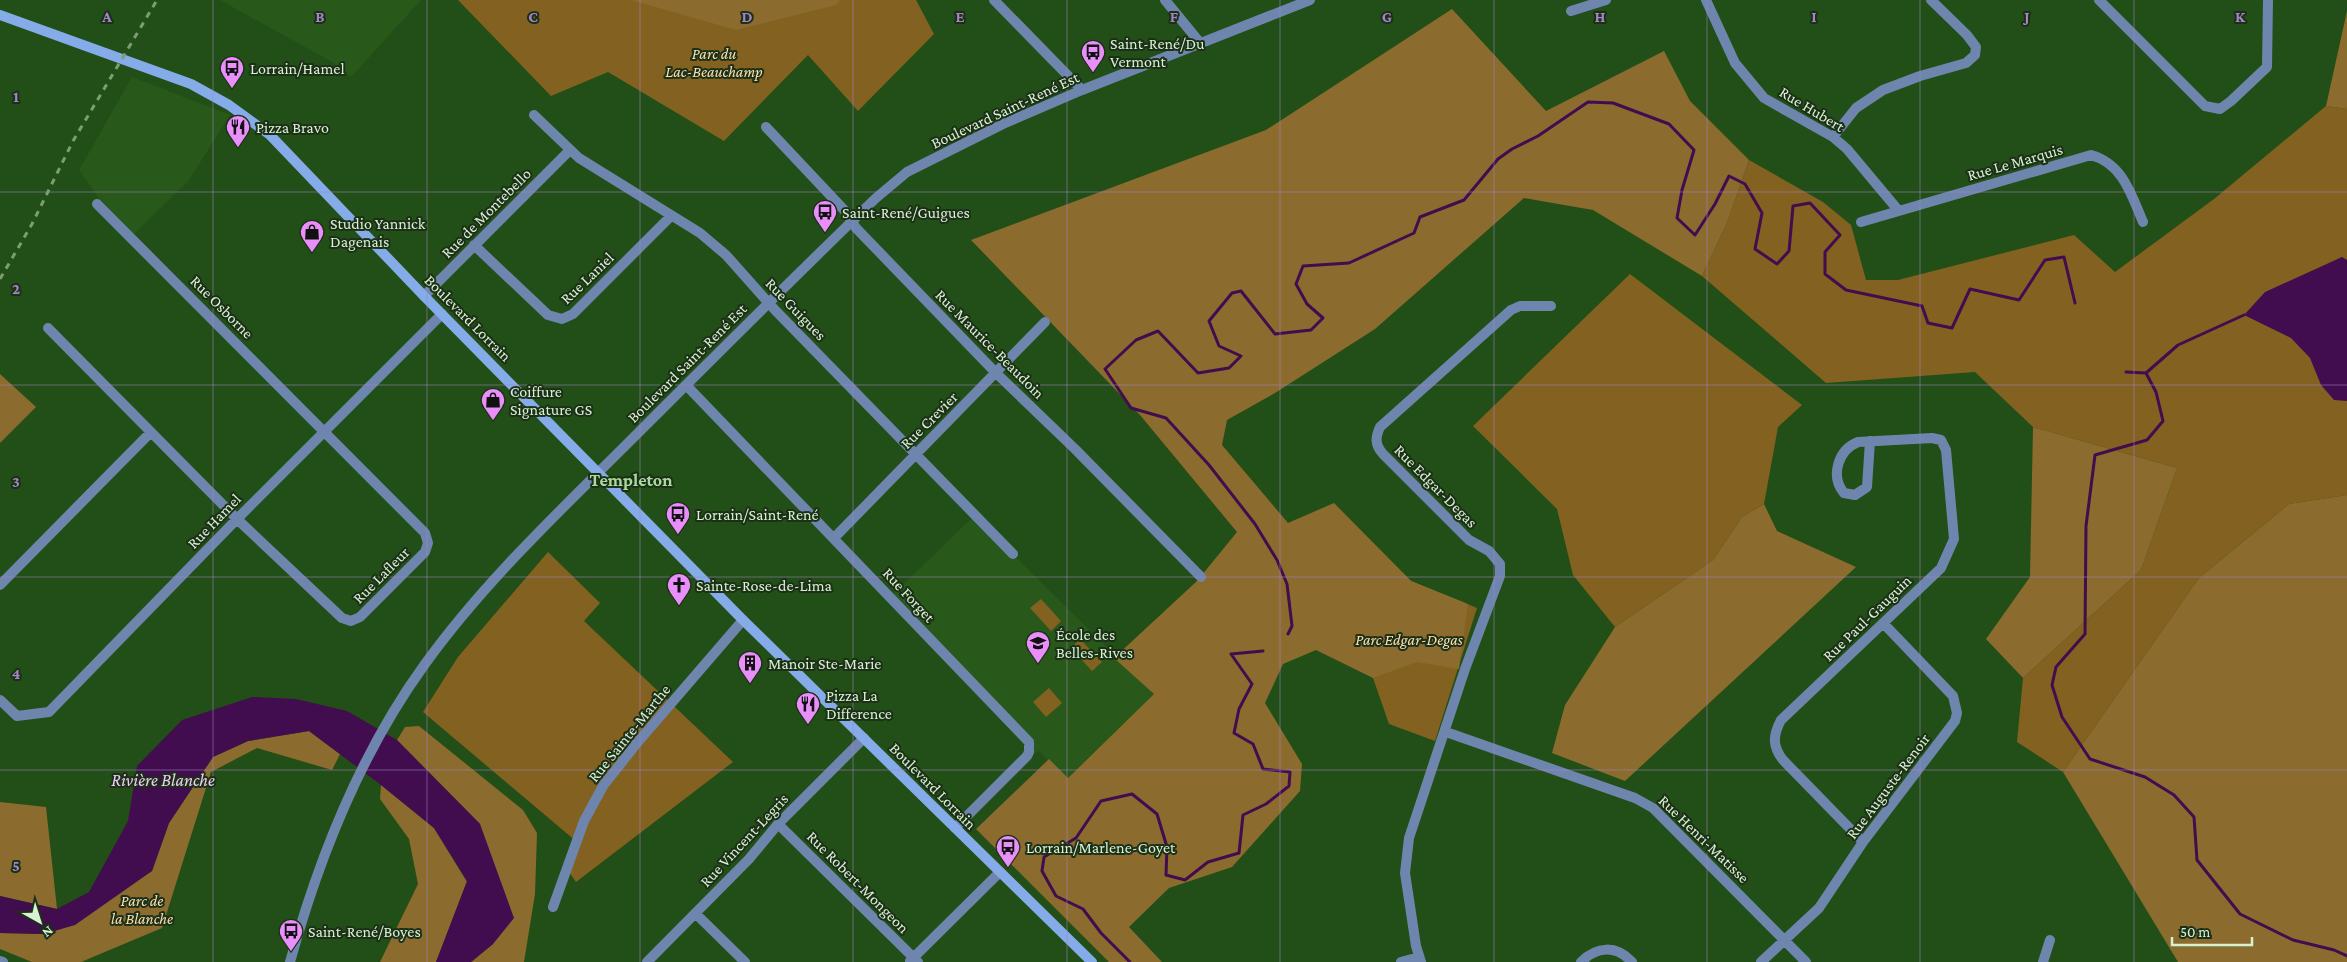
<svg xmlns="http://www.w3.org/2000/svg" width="2347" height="962" viewBox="0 0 2347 962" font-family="'Crimson Pro',serif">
	<rect width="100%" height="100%" fill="#224f17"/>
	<path fill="#28591a" d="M220 0H421L351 77 332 62Z
		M132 77 230 115 189 180 133 235 98 197 79 170Z
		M974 516 1154 694 1067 778 1039 751 1027 756 1030 746 890 597Z"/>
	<path fill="#836121" d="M458 0H916L934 34 858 111 808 55 724 141 608 72 551 96Z
		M2326 106 2347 109V495L2289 504 2199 578 2063 772 2017 742 2023 678 2141 570 2177 468 2033 427 1975 372 1826 383 1702 276 1727 223 1749 160 1823 202 1851 225 1866 280H1898L2074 235 2115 272 2214 199Z
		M1630 274 1802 405 1778 427 1764 504 1742 517 1713 560 1615 627 1573 575 1557 509 1473 426Z
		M1341 511 1411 581 1477 608 1435 741 1389 724 1373 678 1319 644Z
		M548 552 600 603 584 621 733 762 576 882 567 869 577 842 423 712 458 657Z
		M1041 599 1061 621 1051 631 1030 608Z
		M1080 639 1102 662 1092 671 1071 648Z
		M1049 688 1062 703 1046 717 1033 702Z"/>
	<path fill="#8c6b2f" d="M631 0H840L836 5 736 30Z
		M1452 9 1546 111 1664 51 1690 101 1749 160 1727 223 1702 276 1593 210 1524 198 1375 329 1275 393 1227 420 1222 445 1288 523 1334 503 1411 581 1468 604 1459 669 1417 662 1373 678 1316 650 1283 664 1265 703 1302 764 1300 791 1232 867 1169 888 1129 927 1162 962H1109L976 829 1049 759 1068 778 1154 694 1114 658 1197 581 1237 532 1140 415 971 240 1266 130Z
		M2347 11V109L2326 106Z
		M0 374 36 407 0 443Z
		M2033 427 2177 468 2141 570 2023 678 1986 639 2030 577Z
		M2347 495V962H2178L2063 772 2199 578 2289 504Z
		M1764 504 1777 531 1856 567 1625 781 1552 753 1565 705 1615 627 1713 560 1742 517Z
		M419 726 523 810 537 833 535 894 524 962H471L493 944 480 824 397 740 405 727Z
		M309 731 340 754 332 770 257 748 211 772 162 928 81 962H32L0 949V933L44 934 152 871 169 823 213 757 248 741Z
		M381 785 434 828 467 882 436 962H380L418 884 409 839 380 799Z
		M0 802 46 807 57 909 0 896Z"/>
	<path fill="#420d4e" d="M2342 257 2347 260V401L2334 400 2321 385 2310 358 2291 338 2244 315 2265 292Z
		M252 697 296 699 347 711 397 740 480 824 514 918 493 944 471 962H436L467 881 434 828 381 785 309 731 248 741 213 757 169 823 152 871 75 925 44 934 0 933V896L57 909 89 892 128 821 137 766 182 720Z"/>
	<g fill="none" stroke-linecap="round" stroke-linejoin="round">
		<path stroke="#420d4e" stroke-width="3" d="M2126 372 2146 373 2156 392 2163 421 2147 440 2095 455 2086 526 2085 634 2056 667 2052 685 2062 717 2090 759 2145 777 2174 795 2194 817 2197 860 2240 914 2293 940 2334 950 2347 956
			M2146 373 2178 345 2244 315
			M1288 634 1292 626 1287 584 1277 560 1255 524 1209 465 1166 418 1131 408 1105 369 1136 340 1158 331 1198 373 1229 368 1241 356 1219 346 1209 321 1232 293 1241 291 1275 334 1311 330 1323 318 1307 304 1296 284 1303 266 1349 263 1414 233 1420 217 1464 200 1498 159 1512 149 1538 136 1588 102 1613 103 1669 124 1694 150 1682 190 1677 218 1695 235 1715 204 1729 176 1745 184 1762 213 1755 249 1777 264 1789 251 1793 206 1810 203 1840 235 1825 252V274L1846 290 1922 306 1928 323 1952 328 1970 289 2019 300 2045 260 2064 257 2075 303
			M1130 962 1101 933 1083 909 1056 896 1042 871 1044 857 1076 838 1101 801 1132 794 1157 814 1167 847 1166 875 1185 880 1208 862 1239 853 1243 815 1266 804 1289 786 1290 772 1263 769 1253 744 1234 733 1239 709 1252 684 1231 654 1263 651"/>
		<path stroke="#6e86ae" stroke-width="10" d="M994 0 1082 90
			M1165 0 1201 44
			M1706 0 1735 63 1764 98 1833 137 1847 149 1898 210
			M2099 0 2205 106 2220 109 2231 101 2267 67 2268 0
			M1571 11 1606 0
			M534 115 579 158 700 233 726 255 775 310 1013 554
			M766 127 846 212 856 228 996 373 1075 449 1201 577
			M1833 137 1856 108 1883 90 1920 76 1966 63 1975 55 1976 47 1967 35 1931 0
			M1861 222 2091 155C2123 164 2131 194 2143 222
			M474 245 548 315 562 319 573 314 671 216
			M424 296 569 151
			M48 328 237 519 342 618 351 621 360 617 425 552 428 543 425 533 97 204
			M686 385 1029 742V752L1027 756 955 828
			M834 538 1045 322
			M0 585 151 432
			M0 700 17 716 49 712 237 519 442 314
			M1446 732 1635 798 1653 808 1806 962
			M778 824 918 962
			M1863 842 1783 760C1772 746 1773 735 1781 720L1941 568 1954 539 1946 450 1941 440 1932 438 1858 442C1838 450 1830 476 1844 493L1855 495 1867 487 1870 441
			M553 907 584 821 603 786 637 743 743 620
			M696 914 745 962
			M0 961 3 962
			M910 961 1000 872
			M647 962 749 859 778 824 864 738
			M1401 962 1419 957
			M1421 962 1416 946 1405 873 1409 838 1465 669 1500 576V564L1489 551 1469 540 1383 454C1375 445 1375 438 1380 427L1511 310 1520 306H1551
			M1581 962C1597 946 1616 945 1632 962
			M1761 962 1819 908 1863 842 1955 721 1957 713 1953 696 1884 624
			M2043 962 2050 940"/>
		<path stroke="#6e86ae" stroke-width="10" d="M290 962C319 857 361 752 425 664 485 581 559 512 631 440 712 359 793 278 876 198L907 172 1003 124 1082 90 1310 0"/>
		<path stroke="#85abe9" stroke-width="10" d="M0 15 191 84 229 105 270 135 424 296 743 620 1092 962"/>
		<path stroke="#7b9e73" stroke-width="3" stroke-dasharray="6 6" stroke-linecap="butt" d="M0 279 32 224 73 141 157 0"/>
	</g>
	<path fill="none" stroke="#a585c8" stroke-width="1" stroke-opacity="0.55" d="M213 0V962M427 0V962M640 0V962M853 0V962M1067 0V962M1280 0V962M1494 0V962M1707 0V962M1920 0V962M2134 0V962M0 192H2347M0 385H2347M0 577H2347M0 770H2347"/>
	<defs>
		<g id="bus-pin" transform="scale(1.25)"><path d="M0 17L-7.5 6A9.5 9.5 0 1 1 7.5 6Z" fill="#e98efe" stroke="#1c2f17"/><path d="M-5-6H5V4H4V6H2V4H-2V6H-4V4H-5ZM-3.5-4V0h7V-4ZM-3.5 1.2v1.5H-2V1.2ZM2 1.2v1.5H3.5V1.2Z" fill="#111"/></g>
		<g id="restaurant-pin" transform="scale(1.25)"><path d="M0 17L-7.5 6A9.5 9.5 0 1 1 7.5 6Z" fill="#e98efe" stroke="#1c2f17"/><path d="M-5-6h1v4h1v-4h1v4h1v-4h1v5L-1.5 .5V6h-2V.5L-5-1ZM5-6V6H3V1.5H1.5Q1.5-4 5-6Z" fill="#111"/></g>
		<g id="shop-pin" transform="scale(1.25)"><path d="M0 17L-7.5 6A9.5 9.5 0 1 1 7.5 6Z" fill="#e98efe" stroke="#1c2f17"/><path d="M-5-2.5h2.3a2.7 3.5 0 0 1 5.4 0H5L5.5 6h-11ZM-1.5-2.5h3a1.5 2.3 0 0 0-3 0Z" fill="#111"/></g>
		<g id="church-pin" transform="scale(1.25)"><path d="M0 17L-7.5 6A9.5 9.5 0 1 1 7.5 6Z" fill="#e98efe" stroke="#1c2f17"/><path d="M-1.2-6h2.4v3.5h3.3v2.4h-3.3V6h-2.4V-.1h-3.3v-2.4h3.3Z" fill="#111"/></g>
		<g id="school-pin" transform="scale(1.25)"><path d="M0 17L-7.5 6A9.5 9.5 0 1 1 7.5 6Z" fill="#e98efe" stroke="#1c2f17"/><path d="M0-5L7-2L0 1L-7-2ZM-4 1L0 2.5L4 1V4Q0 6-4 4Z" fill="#111"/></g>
		<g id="building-pin" transform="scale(1.25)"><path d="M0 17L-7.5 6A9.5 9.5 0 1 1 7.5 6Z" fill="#e98efe" stroke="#1c2f17"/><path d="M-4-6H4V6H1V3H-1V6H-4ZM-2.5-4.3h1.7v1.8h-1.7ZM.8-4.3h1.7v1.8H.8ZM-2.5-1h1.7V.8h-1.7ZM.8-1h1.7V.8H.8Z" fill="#111"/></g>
	</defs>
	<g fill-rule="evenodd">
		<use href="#bus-pin" x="1093" y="52"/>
		<use href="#bus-pin" x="232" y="68"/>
		<use href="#restaurant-pin" x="238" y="127"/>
		<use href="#bus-pin" x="825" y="212"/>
		<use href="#shop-pin" x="312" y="232"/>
		<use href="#shop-pin" x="493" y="400"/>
		<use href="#bus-pin" x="678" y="514"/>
		<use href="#church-pin" x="679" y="585"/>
		<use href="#school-pin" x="1038" y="643"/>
		<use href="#building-pin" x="750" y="663"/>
		<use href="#restaurant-pin" x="808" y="704"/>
		<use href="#bus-pin" x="1008" y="847"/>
		<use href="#bus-pin" x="291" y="931"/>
	</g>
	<g text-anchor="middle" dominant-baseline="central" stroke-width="4" stroke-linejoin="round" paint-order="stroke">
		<g font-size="16" fill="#d8f1d2" stroke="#1c2f17" text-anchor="start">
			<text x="1110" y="43">Saint-René/Du<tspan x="1110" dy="18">Vermont</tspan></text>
			<text x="250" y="68">Lorrain/Hamel</text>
			<text x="256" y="127">Pizza Bravo</text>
			<text x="842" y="212">Saint-René/Guigues</text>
			<text x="330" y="223">Studio Yannick<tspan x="330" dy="18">Dagenais</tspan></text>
			<text x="510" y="391">Coiffure<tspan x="510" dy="18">Signature GS</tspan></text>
			<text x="696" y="514">Lorrain/Saint-René</text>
			<text x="696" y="585">Sainte-Rose-de-Lima</text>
			<text x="1056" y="634">École des<tspan x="1056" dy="18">Belles-Rives</tspan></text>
			<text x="768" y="663">Manoir Ste-Marie</text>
			<text x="826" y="695">Pizza La<tspan x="826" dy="18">Difference</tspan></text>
			<text x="1026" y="847">Lorrain/Marlene-Goyet</text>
			<text x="308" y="931">Saint-René/Boyes</text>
		</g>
		<g font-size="16" font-style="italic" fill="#fcdfae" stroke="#1c2f17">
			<text x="714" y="53">Parc du<tspan x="714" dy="18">Lac-Beauchamp</tspan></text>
			<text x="1409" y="639">Parc Edgar-Degas</text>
			<text x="142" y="900">Parc de<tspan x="142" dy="18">la Blanche</tspan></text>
		</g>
		<g font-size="16" fill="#d8f1d2" stroke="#1c2f17">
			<text transform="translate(1812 109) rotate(31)">Rue Hubert</text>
			<text transform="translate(1005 110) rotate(-25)">Boulevard Saint-René Est</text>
			<text transform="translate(2015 162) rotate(-16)">Rue Le Marquis</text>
			<text transform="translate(486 213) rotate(-45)">Rue de Montebello</text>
			<text transform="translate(587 278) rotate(-44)">Rue Laniel</text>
			<text transform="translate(222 307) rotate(45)">Rue Osborne</text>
			<text transform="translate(796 309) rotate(46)">Rue Guigues</text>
			<text transform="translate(468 318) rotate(45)">Boulevard Lorrain</text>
			<text transform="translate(990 344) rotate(45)">Rue Maurice-Beaudoin</text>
			<text transform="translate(687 363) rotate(-45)">Boulevard Saint-René Est</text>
			<text transform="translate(929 420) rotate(-45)">Rue Crevier</text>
			<text transform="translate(1436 486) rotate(45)">Rue Edgar-Degas</text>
			<text transform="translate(214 521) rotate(-46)">Rue Hamel</text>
			<text transform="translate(381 575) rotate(-45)">Rue Lafleur</text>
			<text transform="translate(909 595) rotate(47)">Rue Forget</text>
			<text transform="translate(1867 618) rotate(-44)">Rue Paul-Gauguin</text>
			<text transform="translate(629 733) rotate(-51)">Rue Sainte-Marthe</text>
			<text transform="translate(933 786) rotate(45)">Boulevard Lorrain</text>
			<text transform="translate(1888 786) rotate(-53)">Rue Auguste-Renoir</text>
			<text transform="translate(1704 839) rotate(44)">Rue Henri-Matisse</text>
			<text transform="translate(744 840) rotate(-47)">Rue Vincent-Legris</text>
			<text transform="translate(858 882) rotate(45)">Rue Robert-Mongeon</text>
		</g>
		<g font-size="18" font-weight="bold" fill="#a9db9e" stroke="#1c2f17">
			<text x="631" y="480">Templeton</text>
		</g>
		<g font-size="18" font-style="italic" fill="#f0cdf9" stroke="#1c2f17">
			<text x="163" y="780">Rivière Blanche</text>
		</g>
	</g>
	<g font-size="16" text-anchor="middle" font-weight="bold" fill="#a585c8" stroke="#1c2f17" stroke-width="4" stroke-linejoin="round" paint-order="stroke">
		<text x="107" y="22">A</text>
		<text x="320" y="22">B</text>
		<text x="533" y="22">C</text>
		<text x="747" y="22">D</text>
		<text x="960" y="22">E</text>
		<text x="1174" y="22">F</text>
		<text x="1387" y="22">G</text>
		<text x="1600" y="22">H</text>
		<text x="1814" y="22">I</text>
		<text x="2027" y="22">J</text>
		<text x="2240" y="22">K</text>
		<text x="16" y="102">1</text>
		<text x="16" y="294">2</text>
		<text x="16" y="487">3</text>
		<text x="16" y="679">4</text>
		<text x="16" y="871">5</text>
	</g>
	<g transform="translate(40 922) rotate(141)" stroke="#1c2f17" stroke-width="4" paint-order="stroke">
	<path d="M0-4L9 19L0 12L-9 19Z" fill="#d8f1d2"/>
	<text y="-8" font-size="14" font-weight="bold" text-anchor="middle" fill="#d8f1d2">N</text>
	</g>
	<path d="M2172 937v8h80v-8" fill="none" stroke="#d8f1d2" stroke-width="2.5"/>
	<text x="2180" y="937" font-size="15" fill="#d8f1d2" stroke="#1c2f17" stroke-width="4" paint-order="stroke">50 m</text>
</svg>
